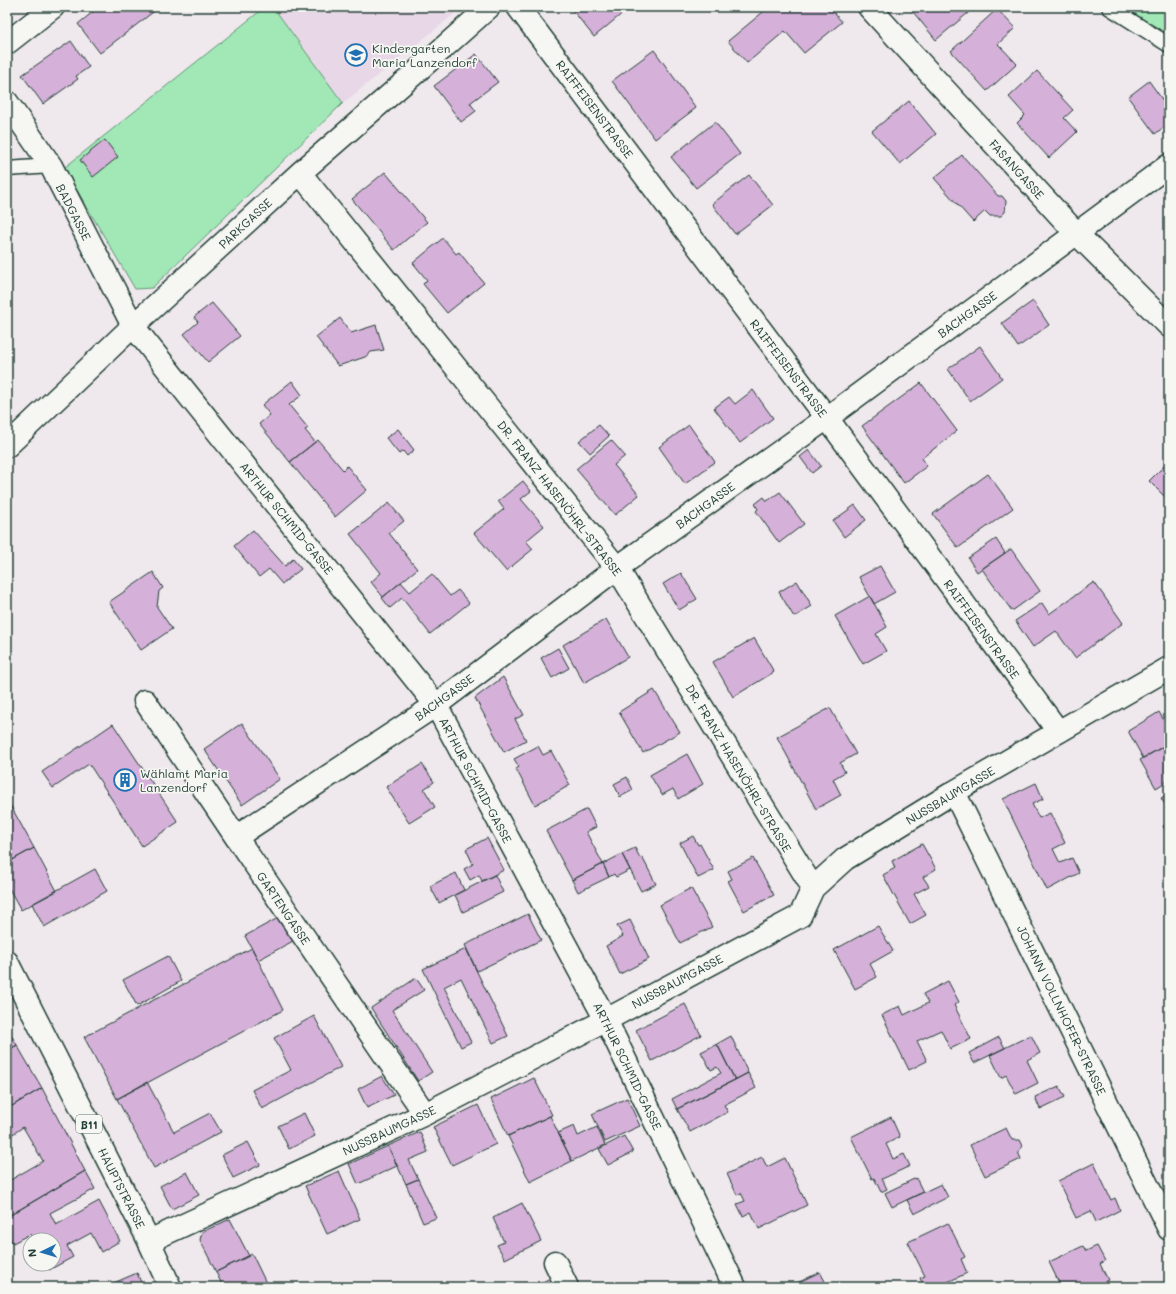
<svg xmlns="http://www.w3.org/2000/svg" width="1176" height="1294" viewBox="0 0 1176 1294" font-family="Mali,sans-serif">
	<rect width="100%" height="100%" fill="#efe8ed"/>
	<filter id="ink" filterUnits="userSpaceOnUse"><feTurbulence type="fractalNoise" baseFrequency=".025" numOctaves="2"/><feDisplacementMap in="SourceGraphic" scale="8" xChannelSelector="R" yChannelSelector="G"/><feConvolveMatrix kernelMatrix="1 2 1 2 8 2 1 2 1" color-interpolation-filters="sRGB"/></filter>
	<g filter="url(#ink)">
		<path fill="#e7d7e7" d="M273 7H463L343 103Z"/>
		<path fill="#a1e8b6" stroke="#609275" d="M265 7H273L343 103 152 288 135 289 64 168Z
			M1121 7H1169V37Z"/>
		<path fill="#d5b0d9" stroke="#1f3d34" d="M99 7H155L157 9 100 53 78 24Z
			M570 7H630L594 37Z
			M769 7H829L842 22 804 53 785 31 747 63 728 41Z
			M909 7H975L936 40Z
			M997 9 1015 28 998 44 1017 64 987 91 951 51Z
			M71 41 89 67 76 76 78 79 43 104 22 75Z
			M654 50 696 108 655 139 612 81Z
			M476 54 498 82 470 103 476 111 461 122 434 86Z
			M1037 71 1073 110 1064 118 1077 132 1049 158 1017 123 1025 115 1009 97Z
			M1149 81 1169 109V123L1155 134 1128 97Z
			M909 101 936 134 900 164 872 131Z
			M715 122 740 154 696 188 671 157Z
			M105 140 118 157 93 177 80 160Z
			M962 155 998 196H1002L1006 201 1005 212 1001 216H990L985 211 973 222 934 178Z
			M385 172 427 222 394 250 352 199Z
			M749 175 773 205 735 234 712 204Z
			M443 238 456 254 459 252 484 283 447 313 423 284 427 280 413 263Z
			M1033 301 1049 325 1018 347 1002 323Z
			M212 303 240 336 208 362 184 334 198 322 194 317Z
			M340 318 351 333 376 325 384 350 371 352 365 357 338 366 316 337Z
			M980 346 1002 378 970 401 948 369Z
			M292 381 302 395 289 405 308 428 305 430 315 442 290 462 259 424 270 415 262 405Z
			M921 383 957 431 922 458 927 466 904 483 862 426Z
			M753 390 773 418 740 443 714 408 729 397 735 404Z
			M599 425 609 436 590 453 579 441Z
			M689 425 715 462 685 484 659 447Z
			M398 429 414 450 407 456 403 451 399 454 386 438Z
			M318 440 343 470 347 466 367 490 335 517 290 462Z
			M611 440 625 456 614 465 639 495 615 515 576 469Z
			M809 450 821 466 812 473 800 457Z
			M1169 461V501L1149 481Z
			M988 474 1013 508 958 548 933 514Z
			M523 481 531 491 521 499 544 526 526 541 533 549 506 571 474 533 504 509 498 501Z
			M780 492 804 524 779 543 756 511 758 509 755 504 764 497 767 501Z
			M389 503 404 521 389 533 417 569 383 597 371 582 381 573 350 534Z
			M855 505 866 520 844 537 833 521Z
			M253 530 285 566 293 559 301 569 282 584 269 569 259 577 234 546Z
			M996 539 1005 553 977 572 968 558Z
			M1011 549 1040 591 1012 611 982 569Z
			M880 566 895 592 874 604 859 577Z
			M153 572 163 588 159 591 157 607 172 629 141 650 109 602Z
			M681 573 697 599 679 610 663 584Z
			M432 574 450 596 458 590 469 603 430 634 402 598 390 608 382 598 401 582 410 592Z
			M797 581 812 606 794 617 779 592Z
			M1094 582 1123 623 1075 658 1056 631 1033 647 1015 621 1042 603 1049 614Z
			M870 596 887 627 876 634 886 651 863 664 835 616Z
			M606 619 628 657 584 683 563 645Z
			M754 638 774 672 733 697 713 662Z
			M558 648 569 668 552 678 541 658Z
			M503 677 524 715 515 719 526 740 504 752 475 698Z
			M654 690 680 732 643 753 619 712Z
			M830 708 856 754 840 763 845 772 833 779 841 795 816 809 777 737Z
			M1159 712 1169 729V743L1143 758 1128 731Z
			M242 723 280 779 242 805 204 749Z
			M113 724 178 822 142 846 89 764 53 788 42 772Z
			M1168 744 1169 746V780L1156 788 1140 760Z
			M538 746 543 755 551 751 570 785 535 805 516 769 519 767 514 759Z
			M687 754 703 784 678 799 673 789 662 795 650 775Z
			M422 764 434 782 424 789 435 807 409 823 386 787Z
			M627 777 633 790 620 797 614 784Z
			M1036 783 1043 799 1032 804 1039 818 1050 813 1065 843 1053 849 1060 863 1072 858 1079 873 1047 890 1003 799Z
			M1169 794V811L1161 798Z
			M7 801H8L34 848 7 863Z
			M587 809 596 827 586 832 603 864 572 880 546 831Z
			M1169 823V837L1163 826Z
			M693 836 698 845 700 844 714 870 698 878 680 843Z
			M487 838 504 870 482 881 479 875 470 880 464 869 473 864 466 849Z
			M922 844 936 869 923 877 929 886 914 894 926 915 910 924 883 875 895 868 892 861Z
			M34 848 57 891 21 910 7 885V863Z
			M635 848 640 858 642 857 656 884 641 891 622 854Z
			M622 854 630 870 616 877 614 874 609 877 603 864Z
			M753 858 774 895 744 911 728 881 732 879 728 871Z
			M603 864 609 877 578 892 572 880Z
			M95 869 107 891 44 927 32 904Z
			M456 873 464 890 439 903 430 886Z
			M495 875 503 892 463 912 455 895Z
			M691 888 712 927 680 943 660 905Z
			M528 914 541 940 477 971 465 945Z
			M280 917 293 941 258 960 245 936Z
			M630 920 649 959 620 974 606 946 623 936 617 926Z
			M878 926 893 951 870 964 877 977 855 989 834 950Z
			M252 948 283 1010 117 1099 84 1037Z
			M466 949 508 1036 493 1043 461 978 444 987 471 1042 461 1047 423 969Z
			M168 956 181 981 137 1006 123 980Z
			M416 978 424 990 392 1010 432 1072 418 1081 371 1008Z
			M948 981 959 1002 954 1005 971 1039 950 1049 941 1030 917 1041 927 1061 909 1070 882 1015 900 1006 904 1015 928 1003 923 994Z
			M685 1004 701 1035 652 1061 636 1030Z
			M314 1016 341 1067 262 1109 252 1090 291 1070 274 1038Z
			M7 1028 17 1045 7 1051Z
			M1031 1035 1040 1053 1027 1060 1038 1083 1016 1094 1006 1075 1001 1078 990 1055Z
			M731 1036 748 1073 735 1080 717 1044Z
			M999 1037 1005 1048 974 1063 969 1053Z
			M717 1044 735 1080 677 1109 672 1099 721 1073 717 1067 711 1070 701 1052Z
			M17 1045 42 1088 7 1109V1051Z
			M748 1073 756 1088 724 1105 728 1112 690 1132 677 1109Z
			M382 1076 394 1095 367 1108 358 1089Z
			M534 1078 552 1115 508 1136 491 1099Z
			M147 1082 174 1132 210 1113 221 1132 154 1168 117 1099Z
			M1059 1086 1065 1097 1040 1109 1035 1097Z
			M42 1088 85 1171 7 1217V1182L43 1161 23 1127 7 1138V1109Z
			M627 1098 640 1126 605 1142 592 1114Z
			M478 1105 496 1144 452 1165 433 1127Z
			M304 1113 315 1136 289 1149 278 1126Z
			M550 1116 572 1161 530 1182 508 1136Z
			M891 1117 900 1137 886 1144 893 1159 904 1154 910 1166 882 1179 887 1189 881 1192 874 1178 872 1179 851 1137Z
			M574 1126 578 1136 597 1127 605 1145 572 1161 558 1133Z
			M1006 1128 1012 1140H1020L1023 1146 1018 1152 1021 1159 985 1176 970 1145Z
			M420 1132 428 1152 409 1160 418 1179 406 1184 388 1146Z
			M624 1136 633 1152 608 1165 599 1149Z
			M248 1142 260 1165 233 1178 222 1155Z
			M388 1146 397 1166 358 1184 349 1164Z
			M762 1157 767 1167 785 1158 807 1205 759 1229 751 1212 743 1216 737 1204 745 1201 741 1193 737 1195 727 1174Z
			M1094 1163 1111 1200 1115 1198 1120 1210 1096 1222 1091 1211 1076 1218 1058 1181Z
			M85 1171 95 1189 50 1213 56 1225 99 1201 120 1241 101 1252 91 1233 67 1246 73 1257 49 1270 46 1264H54V1240H33L30 1234 13 1243 7 1233V1217Z
			M339 1171 360 1219 327 1234 305 1186Z
			M187 1172 199 1195 172 1209 160 1186Z
			M916 1178 923 1192 892 1207 885 1193Z
			M418 1179 436 1218 423 1223 406 1184Z
			M941 1184 948 1197 914 1214 907 1200Z
			M522 1203 541 1241 505 1259 497 1245 504 1242 493 1218Z
			M230 1219 249 1256 216 1272 200 1240 202 1232Z
			M948 1223 965 1257 961 1259 967 1273 937 1287H924L920 1278 925 1276 908 1242Z
			M1083 1246 1086 1251 1097 1246 1105 1261 1100 1264 1108 1280 1094 1287H1061L1049 1262Z
			M252 1254 268 1287H223L216 1272Z
			M820 1272 828 1287H797L795 1284Z
			M137 1273 143 1287H110L109 1285Z
			M552 1277 557 1287H533Z"/>
		<g fill="none" stroke-linecap="round" stroke-linejoin="round">
			<g stroke="#1f3d34" stroke-width="17">
				<path id="lane" d="M1109 7 1169 45
					M7 169 51 166"/>
			</g>
			<g stroke="#1f3d34" stroke-width="25">
				<path id="street" d="M518 7 827 418 1058 731
					M869 7 1076 233 1169 326
					M7 43 53 7
					M7 102 51 166 133 326 436 705 606 1020 735 1287
					M300 173 617 568 813 888
					M7 446 133 326 300 173 414 74 489 7
					M145 701 236 837 425 1114
					M954 792 1169 1229
					M236 837 436 705 617 568 827 418 1169 165
					M149 1241 425 1114 606 1020 800 916 813 888 845 859 954 792 1169 668
					M555 1262 567 1287"/>
			</g>
			<g stroke="#1f3d34" stroke-width="25">
				<path id="primary" d="M7 962 149 1241 170 1287"/>
			</g>
			<use href="#lane" stroke="#f6f6f2" stroke-width="14"/>
			<use href="#street" stroke="#f6f6f2" stroke-width="22"/>
			<use href="#primary" stroke="#f6f6f2" stroke-width="22"/>
		</g>
	</g>
	<defs>
		<g id="school-ring" transform="scale(1.15)"><circle r="9.5" fill="#f6f6f2" stroke="#1f6fb2" stroke-width="1.5"/><path d="M0-5L7-2L0 1L-7-2ZM-4 1L0 2.5L4 1V4Q0 6-4 4Z" fill="#1f6fb2"/></g>
		<g id="building-ring" transform="scale(1.15)"><circle r="9.5" fill="#f6f6f2" stroke="#1f6fb2" stroke-width="1.5"/><path d="M-4-6H4V6H1V3H-1V6H-4ZM-2.5-4.3h1.7v1.8h-1.7ZM.8-4.3h1.7v1.8H.8ZM-2.5-1h1.7V.8h-1.7ZM.8-1h1.7V.8H.8Z" fill="#1f6fb2"/></g>
	</defs>
	<g fill-rule="evenodd">
		<use href="#school-ring" x="356" y="55"/>
		<use href="#building-ring" x="125" y="780"/>
	</g>
	<g text-anchor="middle" dominant-baseline="central" stroke-width="3.5" stroke-linejoin="round" paint-order="stroke">
		<rect fill="#f6f6f2" stroke="#60746d" stroke-width="1" x="76" y="1115" width="26" height="18" rx="3"/>
		<g font-size="11" font-weight="bold" fill="#1f3d34">
			<text x="89" y="1124">B11</text>
		</g>
		<g font-size="12" fill="#1f3d34" stroke="#f6f6f2" text-anchor="start">
			<text x="372" y="48">Kindergarten<tspan x="372" dy="14">Maria Lanzendorf</tspan></text>
			<text x="140" y="773">Wählamt Maria<tspan x="140" dy="14">Lanzendorf</tspan></text>
		</g>
		<g font-size="12" fill="#1f3d34" stroke="#f6f6f2">
			<text transform="translate(595 109) rotate(53)">RAIFFEISENSTRASSE</text>
			<text transform="translate(1017 169) rotate(48)">FASANGASSE</text>
			<text transform="translate(74 212) rotate(63)">BADGASSE</text>
			<text transform="translate(245 223) rotate(-43)">PARKGASSE</text>
			<text transform="translate(967 314) rotate(-36)">BACHGASSE</text>
			<text transform="translate(789 368) rotate(53)">RAIFFEISENSTRASSE</text>
			<text transform="translate(560 498) rotate(52)">DR. FRANZ HASENÖHRL-STRASSE</text>
			<text transform="translate(705 505) rotate(-36)">BACHGASSE</text>
			<text transform="translate(287 518) rotate(51)">ARTHUR SCHMID-GASSE</text>
			<text transform="translate(982 629) rotate(54)">RAIFFEISENSTRASSE</text>
			<text transform="translate(444 697) rotate(-36)">BACHGASSE</text>
			<text transform="translate(739 768) rotate(59)">DR. FRANZ HASENÖHRL-STRASSE</text>
			<text transform="translate(476 780) rotate(62)">ARTHUR SCHMID-GASSE</text>
			<text transform="translate(950 795) rotate(-31)">NUSSBAUMGASSE</text>
			<text transform="translate(284 908) rotate(56)">GARTENGASSE</text>
			<text transform="translate(677 981) rotate(-28)">NUSSBAUMGASSE</text>
			<text transform="translate(1062 1010) rotate(64)">JOHANN VOLLNHOFER-STRASSE</text>
			<text transform="translate(628 1066) rotate(64)">ARTHUR SCHMID-GASSE</text>
			<text transform="translate(389 1130) rotate(-25)">NUSSBAUMGASSE</text>
			<text transform="translate(122 1188) rotate(63)">HAUPTSTRASSE</text>
		</g>
	</g>
	<rect width="1176" height="1294" fill="none" stroke="#f6f6f2" stroke-width="24"/>
	<rect x="12" y="12" width="1152" height="1270" fill="none" stroke="#1f3d34" stroke-width="1.5" filter="url(#ink)"/>
	<g transform="translate(42 1252) rotate(265)"><circle r="19" fill="#f6f6f2" stroke="#a0aca6"/>
	<path d="M0-3L7 15L0 10L-7 15Z" fill="#1f6fb2"/>
	<text y="-6" font-size="11" font-weight="bold" text-anchor="middle" fill="#1f3d34">N</text>
	</g>
</svg>
